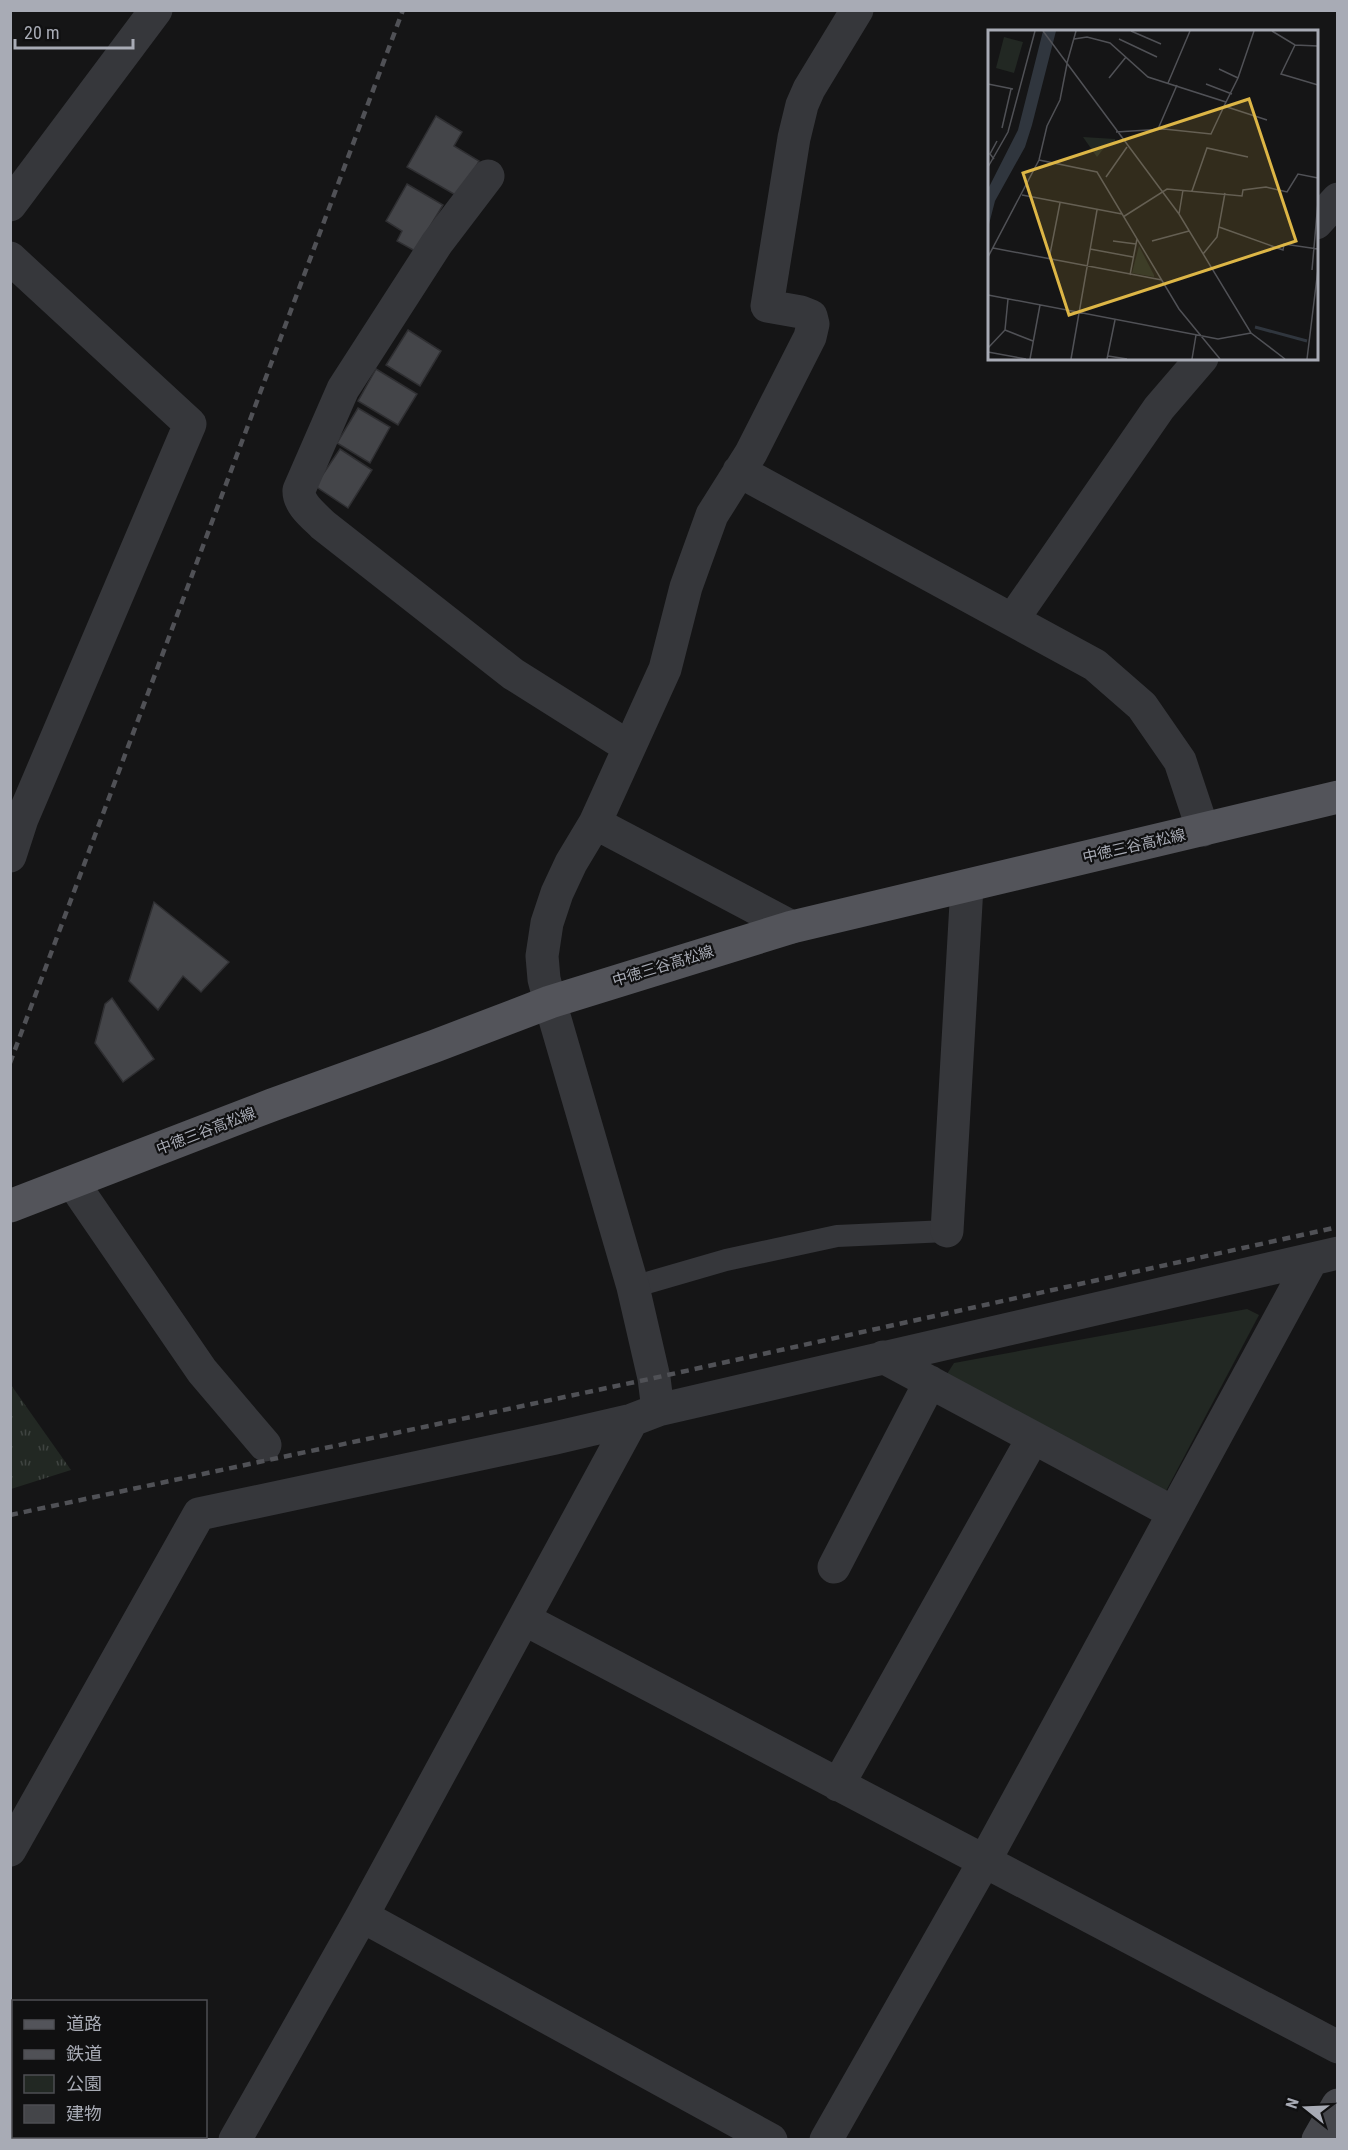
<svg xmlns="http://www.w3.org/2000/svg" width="1348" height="2150" viewBox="0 0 1348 2150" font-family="'Roboto Condensed','Noto Sans JP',sans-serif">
	<defs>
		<pattern id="grass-tufts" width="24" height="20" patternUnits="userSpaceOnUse" patternTransform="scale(1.5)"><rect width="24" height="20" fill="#222823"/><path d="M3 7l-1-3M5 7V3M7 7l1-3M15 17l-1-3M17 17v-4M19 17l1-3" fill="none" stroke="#3f4441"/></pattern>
	</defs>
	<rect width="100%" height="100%" fill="#151516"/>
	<path fill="url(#grass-tufts)" d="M11 1385 71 1470 11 1489Z"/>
	<path fill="#222823" d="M1247 1309 1259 1315 1166 1491 947 1374 954 1363Z"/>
	<path fill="#444549" stroke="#2f2f32" stroke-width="1.5" d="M436 116 462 132 454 146 479 161 459 197 407 167Z
		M407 184 443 205 415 251 397 241 402 231 386 221Z
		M408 330 441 351 420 386 386 365Z
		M376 369 417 394 398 425 358 401Z
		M358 408 390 427 370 463 337 443Z
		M340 449 372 470 348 508 315 486Z
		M154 902 229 962 201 992 183 976 158 1010 129 981Z
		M112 998 154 1059 123 1082 95 1043 105 1004Z"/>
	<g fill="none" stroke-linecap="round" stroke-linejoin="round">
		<path stroke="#36373b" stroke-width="22" d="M633 1287 726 1260 837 1236 947 1231"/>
		<path stroke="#36373b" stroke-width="33" d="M488 176 437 243 343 389 299 490C298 504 314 516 323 525L513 674 629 747
			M10 205 156 10
			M1316 223 1338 199
			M10 258 190 424 22 819 10 856
			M739 471 1095 665 1142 706 1180 761 1203 830
			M1013 619 1159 408 1202 358
			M595 823 792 927
			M73 1183 202 1371 265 1445
			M947 1231 967 886
			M883 1357 1174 1513
			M658 1410 654 1378 633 1287 550 1002 544 979 542 956 547 923 557 893 571 863 595 823 665 669 686 587 712 515 751 453 810 337 813 324 811 316 801 312 767 306 794 138 802 105 809 89 857 10
			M834 1567 930 1382
			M524 1619 1338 2047
			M838 1785 1033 1438
			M10 1850 199 1514 555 1438 632 1420 658 1410 1338 1253
			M362 1916 771 2140
			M235 2140 362 1916 632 1420
			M826 2140 984 1862 1312 1259"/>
		<path stroke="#45464b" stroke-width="33" d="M1318 2140 1338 2105"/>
		<path stroke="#53545a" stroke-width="33" d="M10 1206 272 1105 435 1046 550 1002 792 927 1338 797
			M10 2043 14 2046
			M106 2136 109 2140"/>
		<path stroke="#505156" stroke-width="4.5" stroke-dasharray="8 6" stroke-linecap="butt" d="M10 1063 403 10
			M10 1515 654 1378 1338 1227"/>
	</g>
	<g text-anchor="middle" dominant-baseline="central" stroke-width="4.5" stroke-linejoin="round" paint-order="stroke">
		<g font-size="15" fill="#a8abb5" stroke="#101011">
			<text transform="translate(1134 846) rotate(-13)">中徳三谷高松線</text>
			<text transform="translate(663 966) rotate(-17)">中徳三谷高松線</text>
			<text transform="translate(206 1131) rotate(-21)">中徳三谷高松線</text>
		</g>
	</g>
	<g transform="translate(988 30)">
		<rect width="330" height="330" fill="#151516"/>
		<path d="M95 107 127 109 128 113 119 114 109 127Z" fill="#222823"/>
		<path d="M16 7 35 12 26 43 8 38ZM151 216 166 245V247L144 243Z" fill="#222823"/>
		<path d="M55 1H68L44 95 37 117 7 171 0 198V159L30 100Z" fill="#30363e"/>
		<path fill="none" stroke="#30363e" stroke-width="3" d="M267 297 319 311"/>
		<path fill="none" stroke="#505156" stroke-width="1.5" d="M55 1 191 184 263 303 297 329M143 1 173 14M284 1 307 15 330 16M86 9 99 7 122 13 160 47 238 72 250 48 266 1M131 9 169 27M307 15 293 44 330 55M79 33 88 1M231 39 250 48M121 48 138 27M180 53 202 1M0 54 25 59M218 54 244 64M236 76 279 90M14 98 23 59M170 99 189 55M128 102 176 99 223 104 238 72M6 129 2 124 9 111M51 130 109 142 191 279 232 329M0 137 20 102 47 1M118 147 139 117M204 161 219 118 260 127M34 165 134 184M191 184 195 160M135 187 179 159 254 166 255 160 278 157 299 162 310 144 330 148M231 197 295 220 296 214 330 219M125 211 148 214M164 211 201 201M5 218 174 250M102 219 145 227M215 224 229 207 237 163M0 227 51 130 59 96 72 70 79 34M61 229 72 173M324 240 330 172M142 245 149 209M0 265 230 309 263 303M17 300 45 311M0 318 17 300 20 269M0 322 38 329M120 326 139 329M42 329 52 275M83 329 109 180M119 329 127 290M204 329 208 305M319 329 330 239"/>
		<path fill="#ddb646" fill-opacity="0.15" stroke="#ddb646" stroke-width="3" d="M261 69 308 211 81 285 35 143Z"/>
		<rect width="330" height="330" fill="none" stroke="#a8abb5" stroke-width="3"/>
	</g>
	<rect width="1348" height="2150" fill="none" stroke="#a8abb5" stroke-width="24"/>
	<rect x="12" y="2000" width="195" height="138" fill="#101011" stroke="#4d4e53" stroke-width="1.5"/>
	<rect x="24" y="2020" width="30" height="9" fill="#53545a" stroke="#4d4e53" stroke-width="1.5"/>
	<text x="66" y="2030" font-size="18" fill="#a8abb5">道路</text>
	<rect x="24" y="2050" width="30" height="9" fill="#505156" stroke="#4d4e53" stroke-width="1.5"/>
	<text x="66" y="2060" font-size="18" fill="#a8abb5">鉄道</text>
	<rect x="24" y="2075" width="30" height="18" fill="#222823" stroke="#4d4e53" stroke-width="1.5"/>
	<text x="66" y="2090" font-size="18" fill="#a8abb5">公園</text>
	<rect x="24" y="2105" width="30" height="18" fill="#444549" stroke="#4d4e53" stroke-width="1.5"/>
	<text x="66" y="2120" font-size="18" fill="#a8abb5">建物</text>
	<g transform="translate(1306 2108) rotate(288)" stroke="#101011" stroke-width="4.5" paint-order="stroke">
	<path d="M0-4.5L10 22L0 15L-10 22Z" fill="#a8abb5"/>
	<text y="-9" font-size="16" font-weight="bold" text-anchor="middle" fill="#a8abb5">N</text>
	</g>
	<path d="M15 39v9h118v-9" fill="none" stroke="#a8abb5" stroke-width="3"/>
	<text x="24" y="39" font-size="18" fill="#a8abb5" stroke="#101011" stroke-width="4.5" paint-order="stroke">20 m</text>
</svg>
